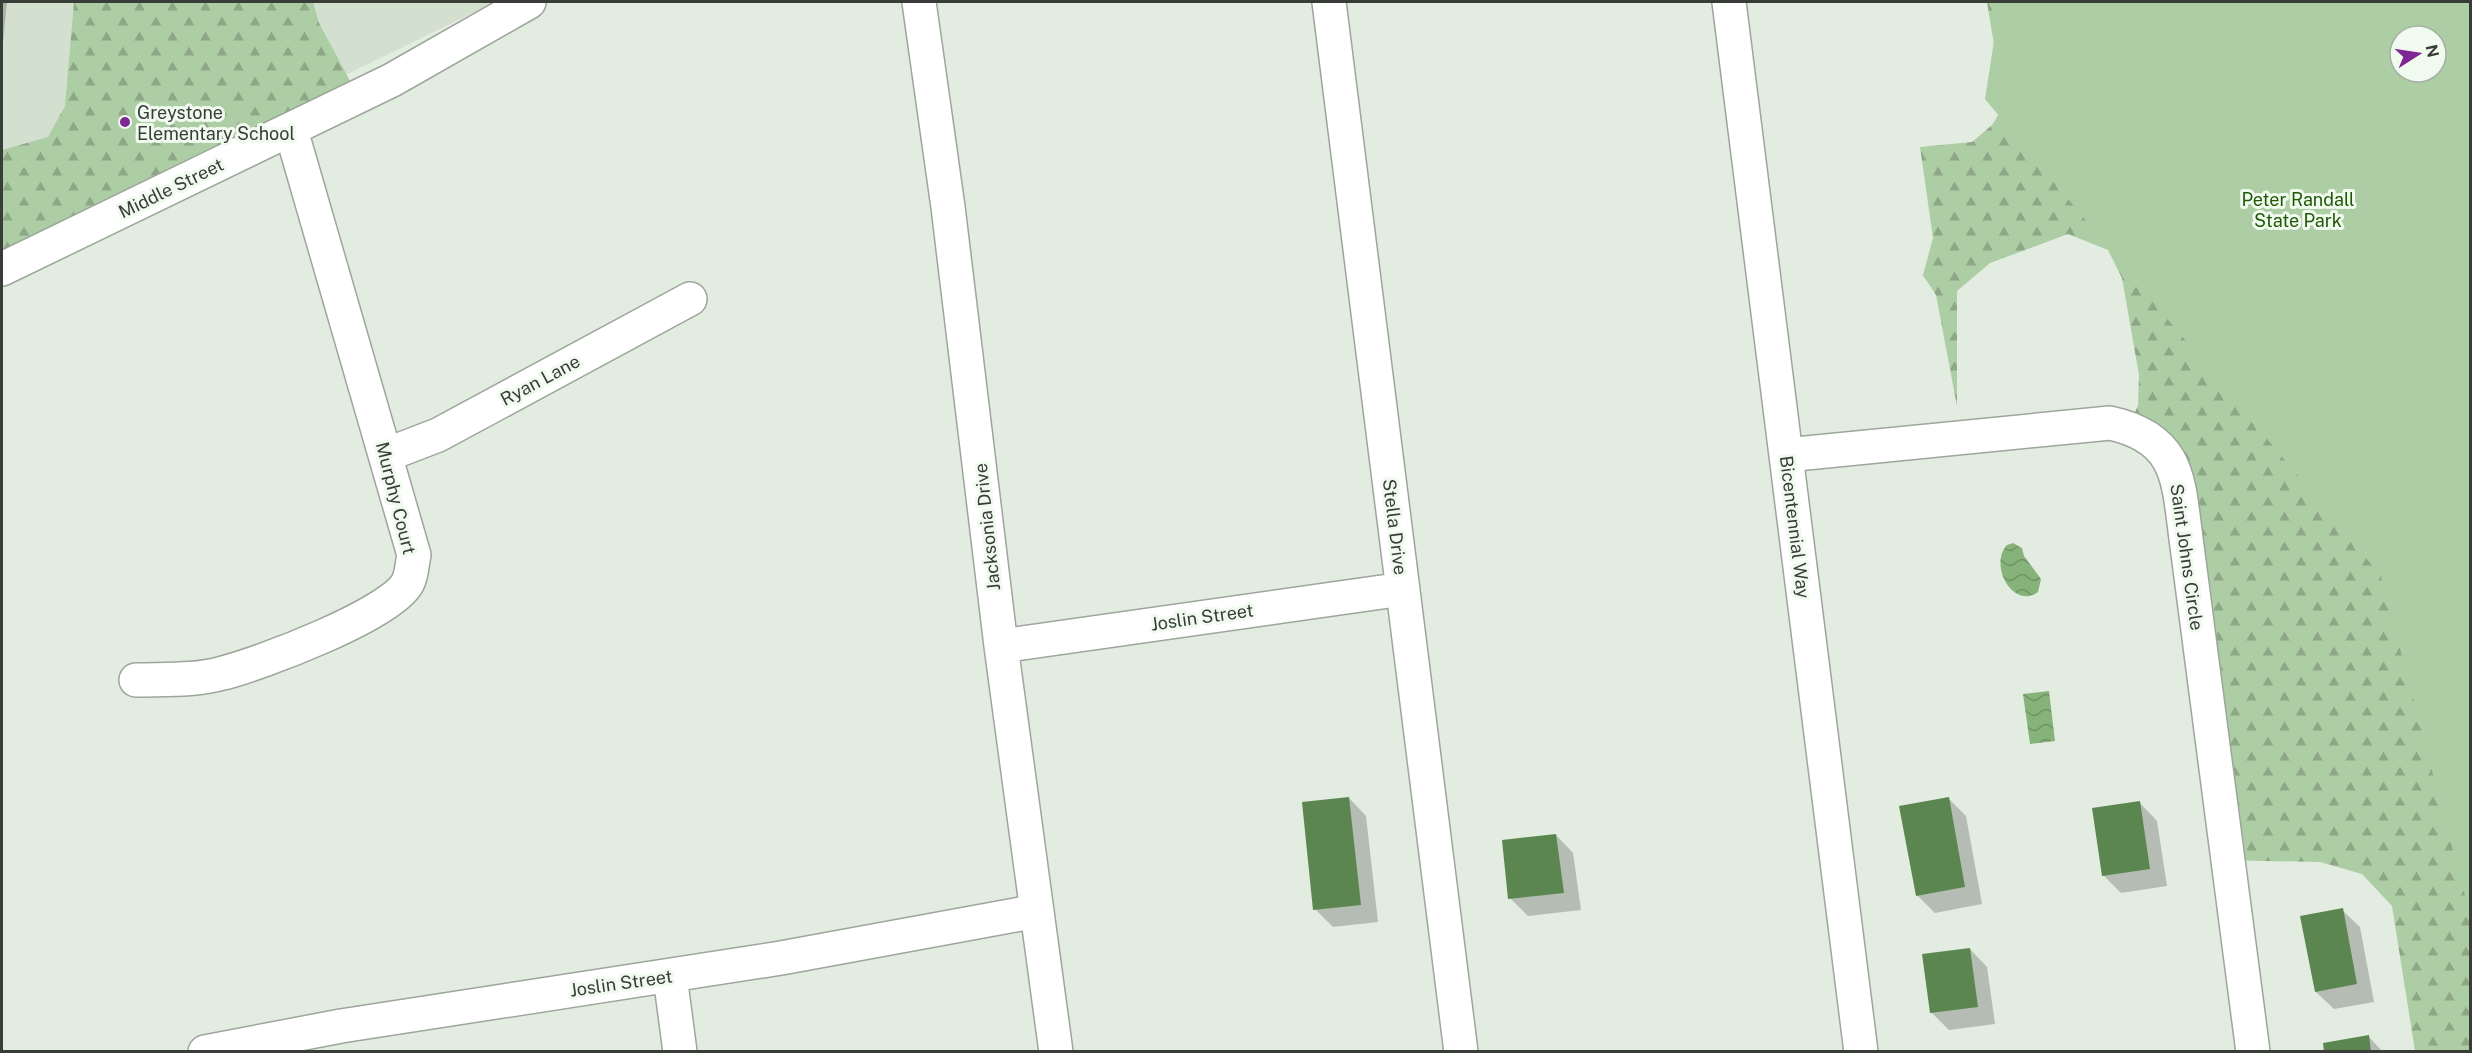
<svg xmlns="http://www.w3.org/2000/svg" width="2472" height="1053" viewBox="0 0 2472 1053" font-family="'Public Sans',sans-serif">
	<defs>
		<pattern id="forest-firs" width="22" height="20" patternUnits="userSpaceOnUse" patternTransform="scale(1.5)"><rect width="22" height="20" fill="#adcda5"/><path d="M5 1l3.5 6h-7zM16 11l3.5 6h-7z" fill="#8ea887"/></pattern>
		<pattern id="water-waves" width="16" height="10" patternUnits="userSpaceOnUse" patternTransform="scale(1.5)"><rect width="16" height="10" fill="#86b37a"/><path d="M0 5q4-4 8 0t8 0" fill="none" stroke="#6f9365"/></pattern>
	</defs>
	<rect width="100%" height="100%" fill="#e3ece0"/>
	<path fill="#d3e0cf" d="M2 2H495L2 243Z"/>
	<path fill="url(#forest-firs)" fill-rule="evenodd" d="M74 2H313L319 23 356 92 2 270V150L48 137 65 106Z
		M1987 2H2470V1051H2415L2392 906 2362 874 2320 862 2214 860 2163 500 2153 453 2130 425 2138 405 2139 375 2122 278 2108 250 2068 234 1990 263 1957 291V406L1936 295 1923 275 1933 238 1920 147 1972 142 1992 125 2004 106ZM2400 36H2436V72H2400Z"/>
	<path fill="#adcda5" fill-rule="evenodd" d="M2000 2H2470V915L2381 576 1985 99ZM2400 36H2436V72H2400Z"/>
	<path fill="url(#water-waves)" d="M2013 543 2022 548 2024 556 2041 579 2038 592C2014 610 1988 566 2007 545Z
		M2049 691 2055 741 2030 744 2023 694Z"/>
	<path fill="#0003" d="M2 2H7L2 53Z
		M1349 798 1366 816 1378 922 1333 927 1315 909Z
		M1948 798 1966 816 1982 904 1935 913 1917 895Z
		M2140 803 2157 821 2167 886 2121 893 2103 875Z
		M1556 835 1573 853 1581 910 1528 916 1510 898Z
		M2342 910 2360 927 2374 1002 2334 1009 2316 992Z
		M1970 949 1987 967 1995 1024 1949 1030 1931 1012Z
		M2368 1036 2383 1052H2326Z"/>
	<path fill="#5b864f" d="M1349 797 1361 905 1313 910 1302 802Z
		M1949 797 1965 887 1916 896 1899 806Z
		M2140 801 2150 869 2102 876 2092 808Z
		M1556 834 1564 893 1508 899 1502 840Z
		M2343 908 2357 984 2315 992 2300 916Z
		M1970 948 1978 1007 1930 1013 1922 954Z
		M2369 1035 2371 1052H2324L2323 1043Z"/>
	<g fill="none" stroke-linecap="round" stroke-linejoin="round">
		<g stroke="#9da69b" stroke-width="36">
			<path id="minor" d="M919 2 948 207 1001 646 1056 1052
				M1329 2 1461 1052
				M1729 2 1861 1052
				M2 269 392 80 529 2
				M386 455 438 435 690 299
				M1786 455 2110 423C2183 439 2178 484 2187 546L2253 1052
				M1001 646 1403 589
				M136 680C165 679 195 681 223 673 259 664 393 614 408 582 412 574 412 563 414 555L291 130
				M670 976 680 1052
				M205 1052 341 1026 781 958 1037 911"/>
		</g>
		<use href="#minor" stroke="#fff" stroke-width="33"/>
	</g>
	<circle fill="#7e2694" stroke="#f0faee" stroke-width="2" cx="125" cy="122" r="6"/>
	<g text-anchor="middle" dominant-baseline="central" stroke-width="6" stroke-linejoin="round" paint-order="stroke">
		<g font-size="18" fill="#393d38" stroke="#f0faee" text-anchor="start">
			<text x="137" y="112">Greystone<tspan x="137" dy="21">Elementary School</tspan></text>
		</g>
		<g font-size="18" fill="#393d38" stroke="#f0faee">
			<text transform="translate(171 188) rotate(-26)">Middle Street</text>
			<text transform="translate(540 380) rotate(-28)">Ryan Lane</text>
			<text transform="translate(396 498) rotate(76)">Murphy Court</text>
			<text transform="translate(987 527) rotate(-96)">Jacksonia Drive</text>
			<text transform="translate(1395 527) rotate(83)">Stella Drive</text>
			<text transform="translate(1795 527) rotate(83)">Bicentennial Way</text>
			<text transform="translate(2187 557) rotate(82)">Saint Johns Circle</text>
			<text transform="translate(1202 617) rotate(-8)">Joslin Street</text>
			<text transform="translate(621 983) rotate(-8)">Joslin Street</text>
		</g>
		<g font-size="18" fill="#1f5907" stroke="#f0faee">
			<text x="2298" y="199">Peter Randall<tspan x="2298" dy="21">State Park</tspan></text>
		</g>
	</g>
	<rect width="2472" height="1053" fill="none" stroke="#393d38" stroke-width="6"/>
	<g transform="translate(2418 54) rotate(78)"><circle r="28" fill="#f0faee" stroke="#a7aea5" stroke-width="1.5"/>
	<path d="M0-4.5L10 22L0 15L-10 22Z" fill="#7e2694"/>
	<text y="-9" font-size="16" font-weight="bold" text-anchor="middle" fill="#393d38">N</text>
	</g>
</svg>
